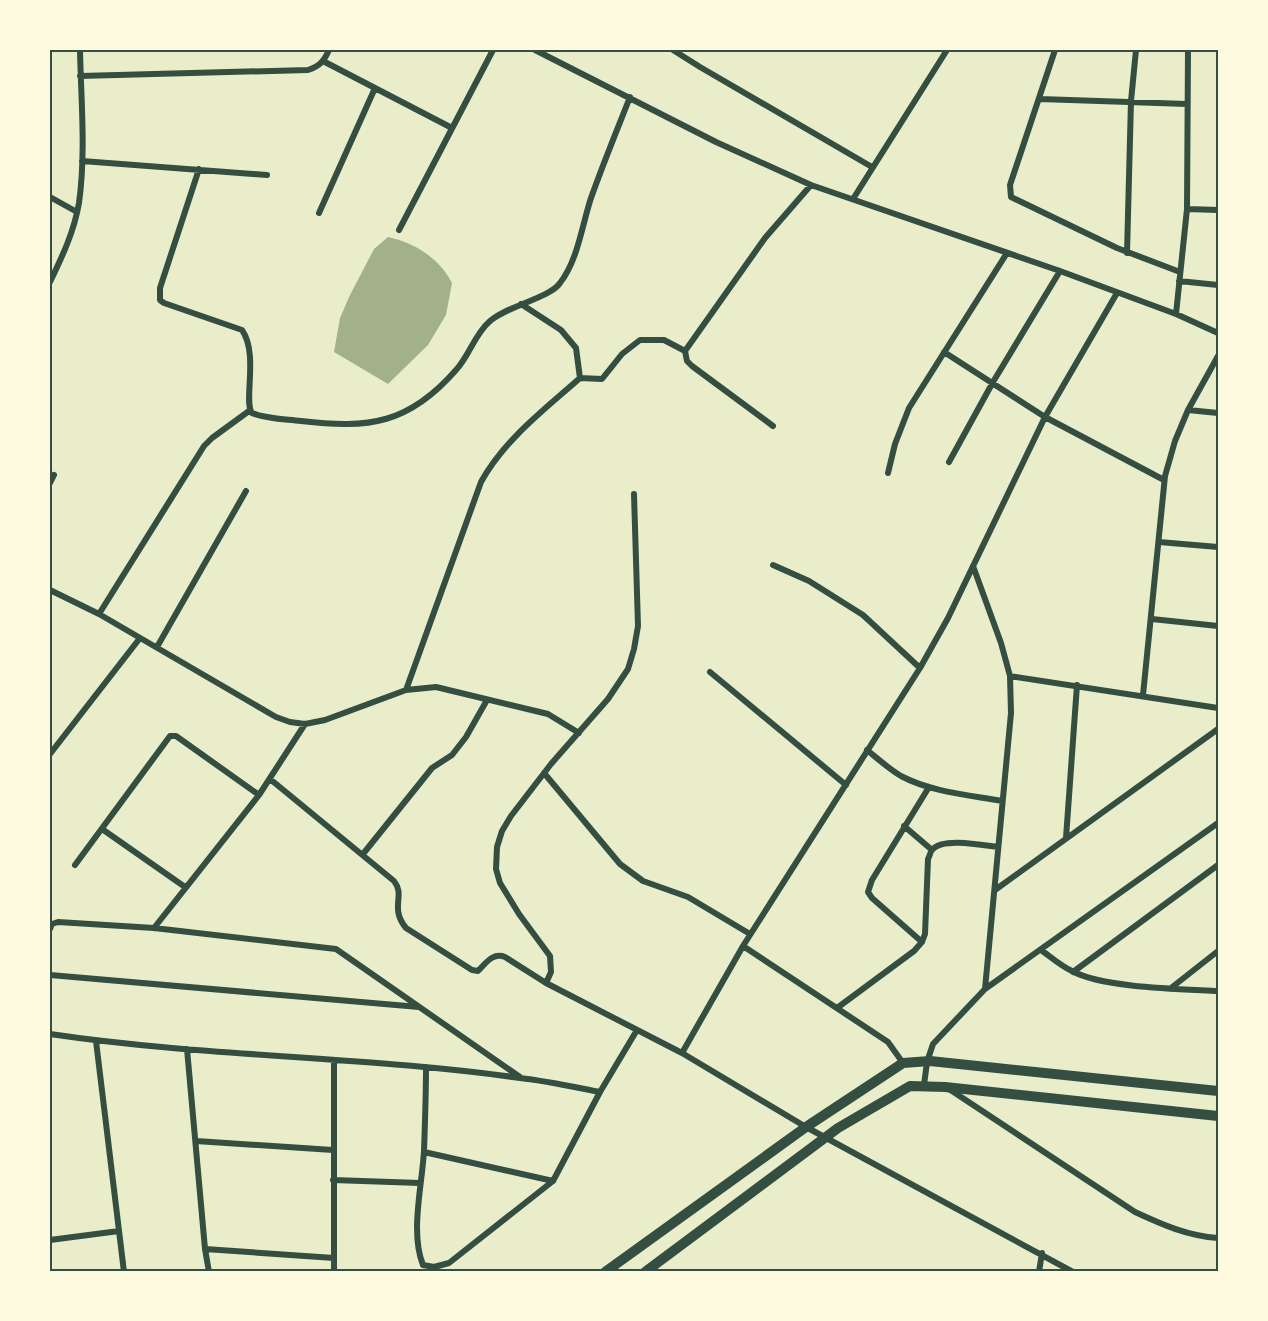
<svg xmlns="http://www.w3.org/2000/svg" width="1268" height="1321" viewBox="0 0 1268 1321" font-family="'IBM Plex Serif',serif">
	<rect width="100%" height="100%" fill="#e9edc9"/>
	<path fill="#a3b18a" d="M388 237C415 243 439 258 452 283L446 315 428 345 388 384 334 352 340 318 350 295 374 249Z"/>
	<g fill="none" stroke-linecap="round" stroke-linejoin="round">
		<path stroke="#344e41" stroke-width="6" d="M535 50 716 142 811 185 1060 271 1176 314 1218 333
			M673 50 700 67 872 167
			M1055 50 1010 185 1011 197 1117 248 1180 272
			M323 61 452 128
			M80 76 308 70C320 66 324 61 329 50
			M1040 99 1187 104
			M82 161 267 175
			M199 169 160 288V300L164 303 242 330C259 354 243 403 252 413 266 419 285 419 301 421 369 429 409 424 456 370 469 356 475 334 489 322 506 306 550 298 560 283 578 260 582 225 591 198 603 164 617 130 630 97
			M50 197 77 212
			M853 199 947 50
			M1187 209 1218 210
			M319 213 375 88
			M399 230 493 50
			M1127 253 1131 101 1136 50
			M1179 281 1218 285
			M50 282C62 257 74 232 79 203 86 153 81 100 80 50
			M521 304 561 330 576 348 580 378
			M1176 314 1187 209 1188 50
			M944 352 1045 417 1164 480
			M1188 410 1218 413
			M773 426 692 366 687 361 685 351 765 238 811 185
			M949 462 993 382 1060 271
			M888 473 895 444 909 408 1007 253
			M50 483 54 475
			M1159 542 1218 547
			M773 565 809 581 863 615 920 668
			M973 566 1001 643 1010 676 1011 713 985 989
			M50 590 99 614 276 717 290 722 305 724 325 720 406 690 436 687 548 714 579 733
			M99 614 204 446 212 438 249 411
			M1152 619 1218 626
			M157 647 246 491
			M710 672 846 785
			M1010 676 1218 708
			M406 690 481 482C505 439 544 410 580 378L602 379 622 354 640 340H664L685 351
			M1143 695 1165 476 1175 441 1188 410 1218 356
			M867 750C878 759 889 769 901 776 931 792 969 795 1002 801
			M50 754 140 638
			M544 773 620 864 643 881 688 897 750 934
			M270 779 394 881C406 896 389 907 406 928L472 970 478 971C486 963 493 952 505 957L546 983 682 1053 806 1127 1073 1272
			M904 826 932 850
			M102 829 185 887
			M1066 838 1077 685
			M363 854 432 768 452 755 466 737 487 700
			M75 865 170 736H176L259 795
			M995 890 1218 729
			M154 928 259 795 305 724
			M50 929 52 924 58 922 154 928 336 949 520 1077
			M922 942 872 898 868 892 872 880 929 787
			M743 946 888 1042 903 1063
			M1041 950C1051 957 1061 966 1072 971 1103 988 1181 989 1218 991
			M1073 972 1218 865
			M50 975 419 1007
			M546 983 551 972 550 956 519 914 500 883 496 869 497 847 502 831 511 816 551 764 608 699 628 669 634 649 638 626 634 494
			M1171 988 1218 951
			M837 1008 914 951 922 942 925 934 928 859C930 856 930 852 932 850 942 837 982 845 997 847
			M50 1034C205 1057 364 1056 520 1078 547 1081 574 1087 600 1092
			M96 1041 124 1272
			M187 1049 205 1249 209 1272
			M682 1053 743 946 920 668 948 618 1045 417 1117 293
			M426 1067C426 1095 425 1123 424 1151 422 1186 410 1233 423 1265L434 1267 449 1263 553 1181 600 1092 637 1030
			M924 1085 927 1062 933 1044 985 989 1218 823
			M949 1089 1135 1212C1163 1225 1188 1236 1218 1238
			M196 1141 333 1150
			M424 1152 553 1181
			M333 1180 420 1183
			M50 1240 119 1231
			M205 1249 334 1258
			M334 1272V1061
			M1039 1272 1042 1253"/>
		<path stroke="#344e41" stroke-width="10" d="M605 1272 806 1127 903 1063 930 1061 1218 1091
			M645 1272 838 1128 910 1086 945 1087 1218 1116"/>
	</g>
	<rect width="1268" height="1321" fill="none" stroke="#fefae0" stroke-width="102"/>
	<rect x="51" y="51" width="1166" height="1219" fill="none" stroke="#344e41" stroke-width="2"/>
</svg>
